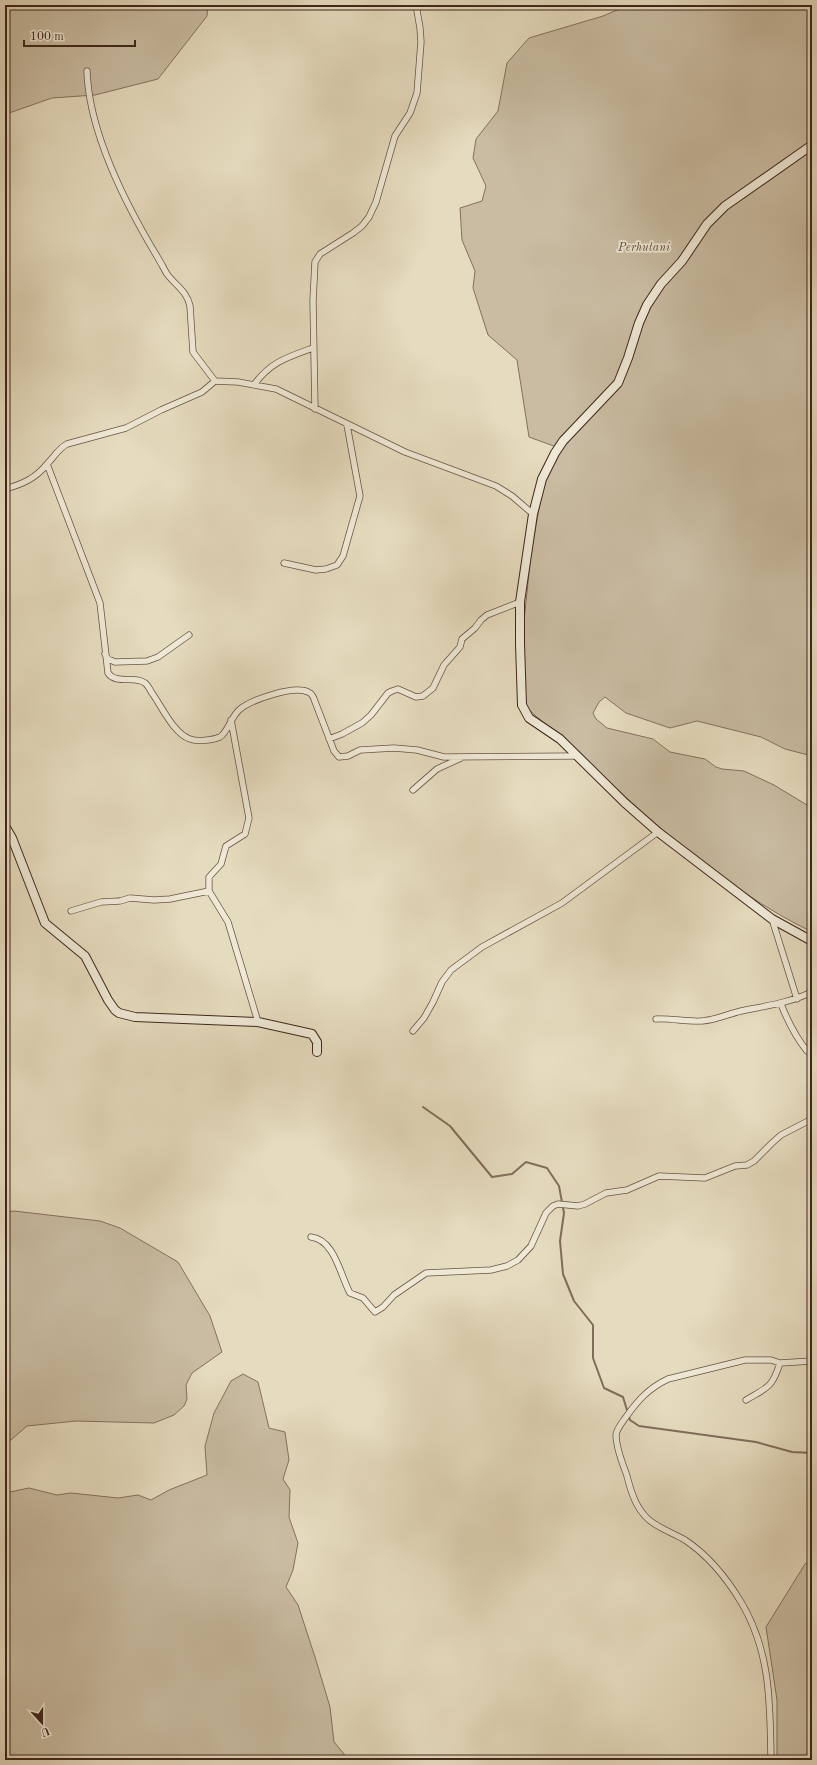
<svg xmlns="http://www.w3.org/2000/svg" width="817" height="1765" viewBox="0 0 817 1765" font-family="'Old Standard TT',serif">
	<rect width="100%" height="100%" fill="#e5dbbe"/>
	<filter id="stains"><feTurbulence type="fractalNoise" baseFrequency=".005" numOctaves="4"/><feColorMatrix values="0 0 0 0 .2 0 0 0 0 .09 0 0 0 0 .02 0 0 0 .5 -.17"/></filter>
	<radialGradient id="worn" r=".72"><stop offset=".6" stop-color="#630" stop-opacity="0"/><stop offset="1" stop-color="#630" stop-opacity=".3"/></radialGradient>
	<path fill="#c9bca2" stroke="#84715e" d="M5 5H208L207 16 158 79 95 95 52 98 9 113 5 96Z
		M629 5H812V756L785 749 761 737 697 721 670 728 664 726 626 713 605 697 599 702 593 713 596 719 607 728 653 739 670 752 705 759 716 767 722 769 744 771 774 785 812 808V932C720 887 644 815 570 745 556 731 540 721 526 707L523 631 531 553 544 481 562 449 529 437 517 360 488 335 473 288 475 271 462 240 460 208 482 201 486 186 473 158 476 139 498 111 507 63 529 38 603 16Z
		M14 1211 100 1221 120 1228 178 1262 210 1316 222 1352 192 1373 186 1385 187 1399 184 1406 174 1415 154 1423 76 1421 27 1426 5 1445V1212Z
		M243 1374 258 1382 269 1428 285 1432 289 1460 283 1479 290 1490 289 1517 298 1543 293 1570 286 1587 298 1605 315 1657 330 1707 334 1742 349 1760H5V1493L29 1488 57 1495 71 1493 118 1498 138 1495 151 1500 169 1490 207 1475 205 1446 214 1413 231 1381Z
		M812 1560V1760H777V1700L766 1627 805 1564Z"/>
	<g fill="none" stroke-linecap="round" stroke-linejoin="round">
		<path stroke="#816d5c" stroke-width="2" d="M423 1107 450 1126 492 1177 512 1174 526 1162 547 1168 559 1186 564 1213 560 1241 563 1274 574 1301 593 1325V1358L604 1388 623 1397 630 1420 639 1426 756 1442 792 1452 812 1453"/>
		<g stroke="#685344" stroke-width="7">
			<path id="street" d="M87 71C89 134 126 205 158 258 161 263 164 269 167 274 175 285 187 291 190 306L193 352 215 381
				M254 385C270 362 288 357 313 348
				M315 409 313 301 315 262 320 254 353 233 362 226 369 217 376 202 395 136 410 113 417 93 421 42 420 28 416 5
				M47 464 100 603 108 673C116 685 135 675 145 683 148 685 150 690 152 693 162 707 174 734 190 739 197 742 213 740 220 737 227 733 232 716 239 710 250 700 294 685 308 692 311 693 313 696 314 699L334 751 339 757 348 756 360 750 394 748 417 750 444 757 577 756
				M5 489C23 484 36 478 47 464 54 457 58 449 67 444L126 428 161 410 202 392 215 381 238 382 276 389 405 452 496 486 512 496 533 514
				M284 563 316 570 326 569 337 565 343 556 360 496 347 425
				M105 654 108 659 115 662 147 661 158 657 189 635
				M231 720 249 818 245 834 226 846 221 864 209 877V891L228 922 258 1022
				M329 739 342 734 362 723 371 715 388 693 392 691 398 689 416 697 423 696 433 688 444 665 460 647 462 639 475 628 481 620 487 615 520 602
				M413 790 437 769 461 758
				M71 911 101 902 120 901 130 898 154 900 170 899 209 891
				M772 919 797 999
				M781 1004C788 1022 795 1036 807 1051L812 1052
				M656 1019C672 1018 686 1022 702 1021 716 1020 728 1014 741 1011 765 1006 789 1003 812 992
				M413 1031 424 1018 433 1002 442 982 451 970 482 947 562 903 658 832
				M311 1237C335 1240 340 1275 350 1293L363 1298 375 1312 383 1307 394 1295 426 1273 491 1270 507 1266 518 1260 531 1246 546 1213 553 1206 558 1204 578 1206 585 1204 606 1193 627 1190 659 1176 705 1178 735 1166 747 1165 754 1161 772 1143 781 1135 812 1119
				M746 1400C768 1387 772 1388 780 1363
				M771 1760C770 1704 771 1652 741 1602 726 1577 709 1556 685 1540 673 1533 658 1528 648 1519 636 1508 631 1492 627 1476 623 1464 616 1449 616 1435 617 1428 622 1423 626 1417 638 1400 649 1388 668 1379L745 1360H771L780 1363 812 1361"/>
		</g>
		<g stroke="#3f261b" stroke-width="10">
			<path id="secondary" d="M812 145 725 206 707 224 682 261 661 284 647 305 639 323 628 358 618 383 563 441 555 453 542 479 533 514 520 602V644L522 705 529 718 560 739 625 803 658 832 772 919 812 941
				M5 826 12 838 45 923 85 956 108 1000 115 1010 119 1013 135 1017 258 1022 312 1034 317 1042V1052"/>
		</g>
		<use href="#street" stroke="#eee8d5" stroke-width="5.5"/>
		<use href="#secondary" stroke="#eee8d5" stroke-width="8"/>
	</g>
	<g text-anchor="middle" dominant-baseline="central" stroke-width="3.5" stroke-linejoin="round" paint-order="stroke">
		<g font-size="12" font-style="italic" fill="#624c3d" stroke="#eee8d5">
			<text x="644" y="248">Perhutani</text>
		</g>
	</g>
	<rect width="817" height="1765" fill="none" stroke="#e5dbbe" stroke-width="20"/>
	<rect x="6" y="6" width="805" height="1753" fill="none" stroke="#3f261b" stroke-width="2"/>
	<rect x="10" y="10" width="797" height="1745" fill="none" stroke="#3f261b"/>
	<g transform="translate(42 1723) rotate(159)" stroke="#eee8d5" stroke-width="3" paint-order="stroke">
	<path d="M0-3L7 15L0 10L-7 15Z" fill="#3f261b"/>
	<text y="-6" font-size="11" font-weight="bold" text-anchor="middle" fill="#3f261b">U</text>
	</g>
	<path d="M24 40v6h111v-6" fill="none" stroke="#3f261b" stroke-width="2"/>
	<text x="30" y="40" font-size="12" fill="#3f261b" stroke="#eee8d5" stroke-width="3" paint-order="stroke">100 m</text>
	<rect width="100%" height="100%" filter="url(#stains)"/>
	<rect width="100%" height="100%" fill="url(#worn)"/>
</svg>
